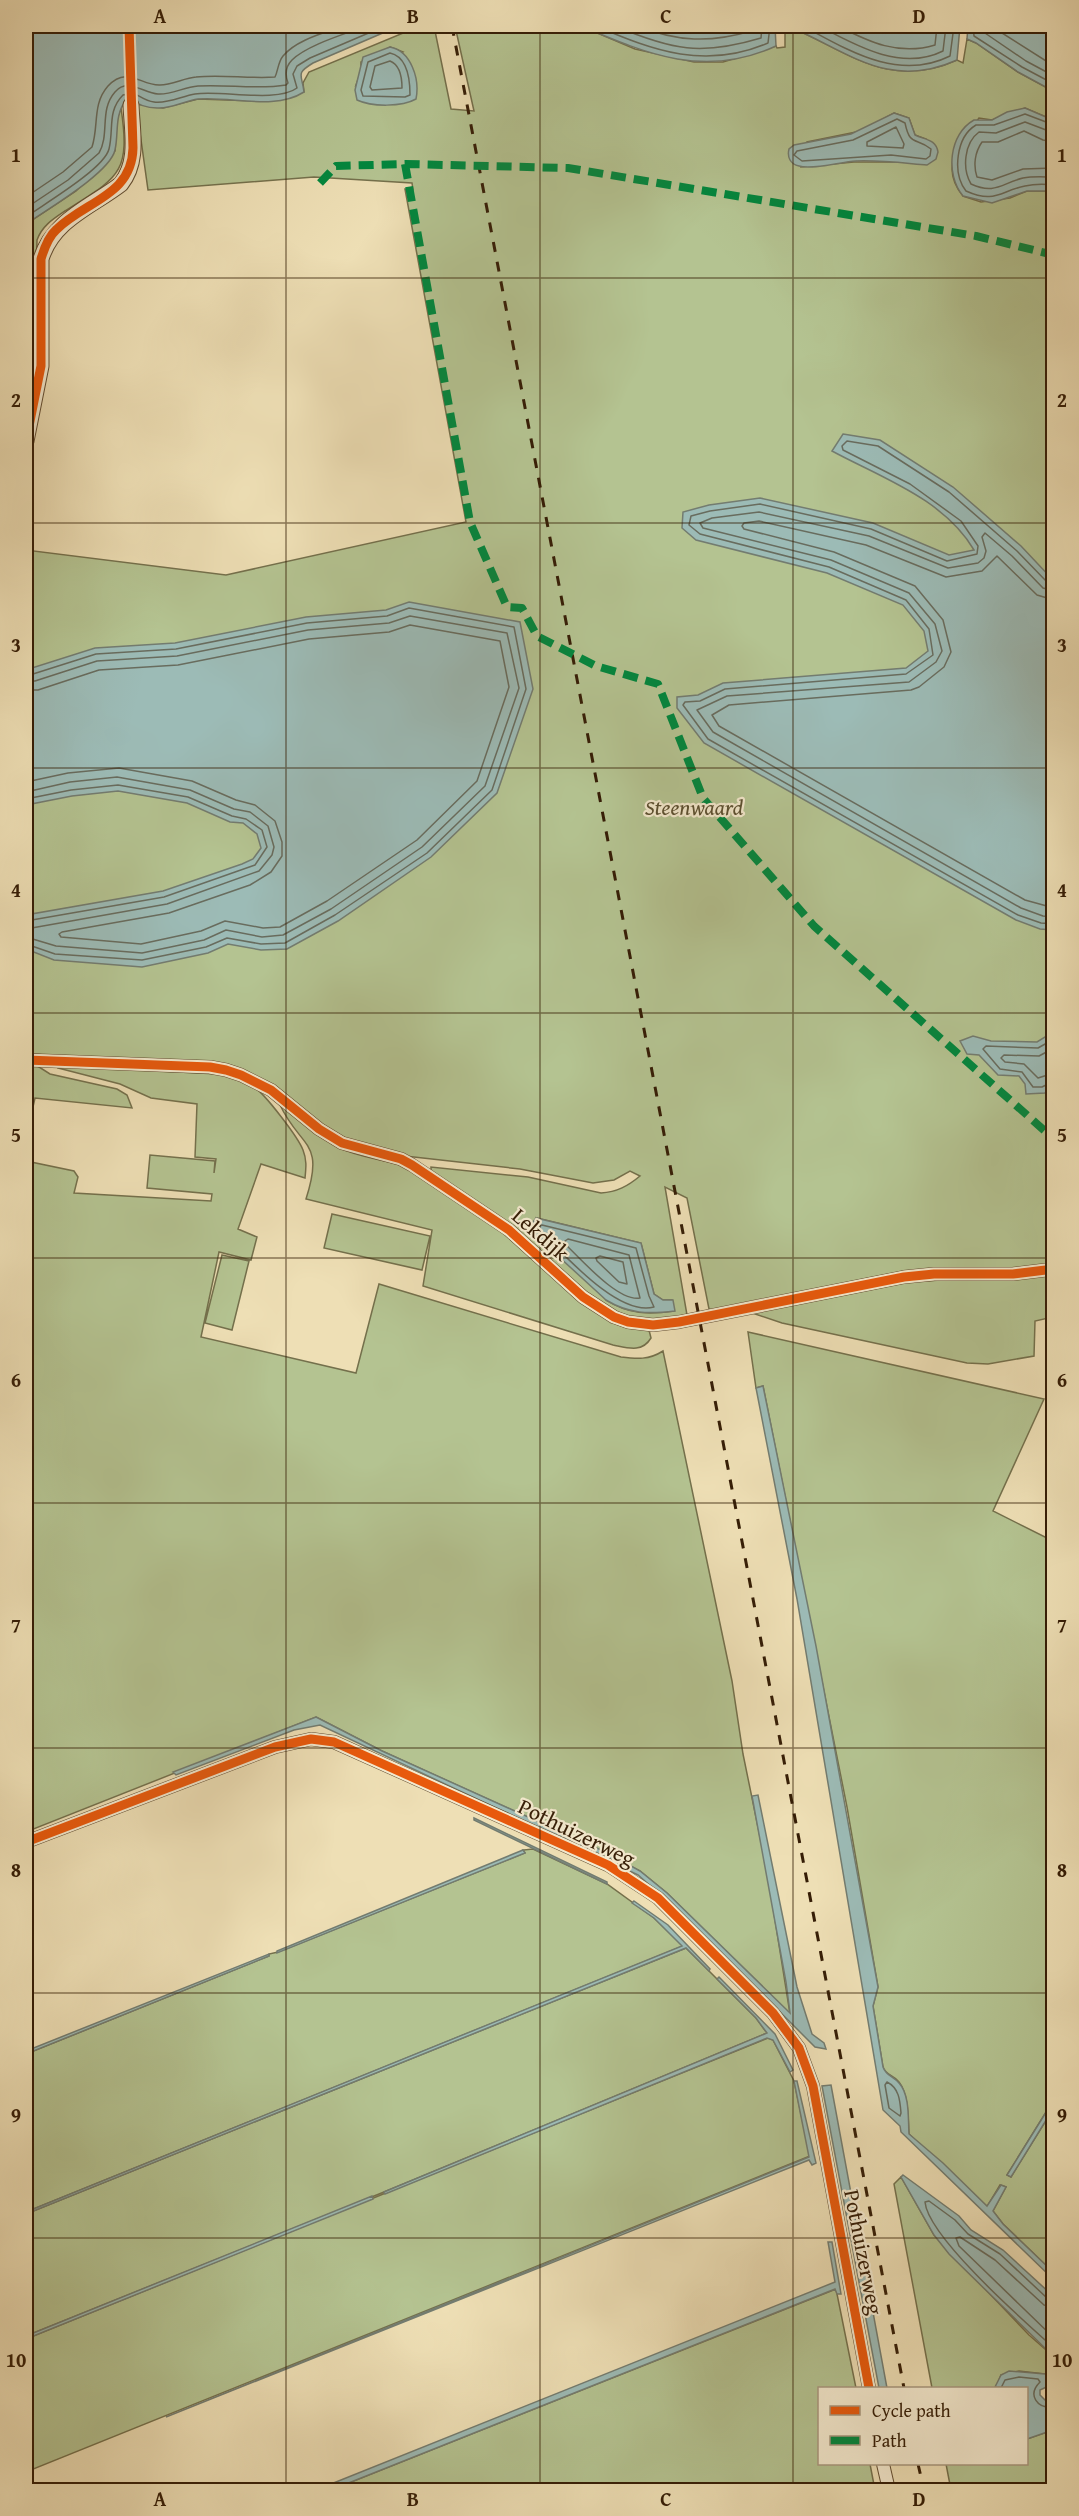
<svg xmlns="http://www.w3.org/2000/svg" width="1079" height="2516" viewBox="0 0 1079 2516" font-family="'Gentium Book Plus',serif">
	<rect width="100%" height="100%" fill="#eedfb5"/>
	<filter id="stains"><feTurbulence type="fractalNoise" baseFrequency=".00333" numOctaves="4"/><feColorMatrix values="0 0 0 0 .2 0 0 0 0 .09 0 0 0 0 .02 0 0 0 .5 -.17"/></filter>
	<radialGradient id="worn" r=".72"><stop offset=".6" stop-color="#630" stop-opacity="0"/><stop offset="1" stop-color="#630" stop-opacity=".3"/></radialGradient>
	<path fill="#b4c391" stroke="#74704c" stroke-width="1.5" fill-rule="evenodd" d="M420 26H434L451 109 474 111 455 26H581L635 49 694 62H723L776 46 777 48 785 47V26H788C848 51 888 91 957 60L963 63 967 39 976 43 1018 72 1053 91V120L1025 108 992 120 979 118C961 144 938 165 963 196L981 202 1010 198 1027 191H1053V1264L1012 1269 935 1271 714 1311 709 1309 687 1198 665 1187 687 1315 653 1322 614 1314 431 1171V1167L528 1177 601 1193C617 1192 628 1186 640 1176L630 1171 614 1180 593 1183 520 1169 405 1156 363 1145 336 1134 260 1079 26 1053V550L226 575 466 522 405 189 413 190 412 183 314 177 148 190 136 104 163 108 198 99 259 101 304 92 303 83 309 72ZM390 47 403 52 356 85 361 71V62ZM894 113 909 118 915 135 926 139 903 162H854L801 167 807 142 861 131ZM537 1218 641 1243 654 1294 663 1300H672L674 1311C648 1315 629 1314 606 1300Z
		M121 108C131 175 118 177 65 211 53 219 42 226 37 240L34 364 26 406V224L76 191 115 151 117 119Z
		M26 1065H36L50 1074 117 1089 127 1095 132 1108 35 1098 26 1138Z
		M59 1066 218 1074C230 1077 244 1080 254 1087 265 1094 298 1137 303 1150 307 1160 306 1168 305 1178L261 1164 238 1229 257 1237 251 1260 219 1252 201 1337 356 1373 379 1284 621 1357C637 1359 649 1360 663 1351L732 1681 743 1754 768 1876 790 2014 667 1893 640 1871 589 1845 382 1751 316 1717 26 1832V1161L74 1171 78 1177 74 1193 211 1201 212 1194 147 1188 150 1155 215 1161 214 1173 216 1159 195 1157 197 1104 151 1098 120 1084 58 1068Z
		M280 1105C299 1118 317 1136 338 1147 361 1159 387 1159 410 1168L487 1219 581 1301 649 1330 651 1338C642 1353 628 1348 613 1345L423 1286 432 1230 306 1199C325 1140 301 1149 280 1105Z
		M332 1214 430 1236 422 1270 324 1248Z
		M222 1255 249 1261 232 1330 205 1323Z
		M1053 1274V1317L1035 1321 1034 1356 988 1364 967 1363 782 1323 752 1313 904 1282Z
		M748 1332 1044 1399 993 1511 1053 1541V2101L1007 2175 1011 2177 1053 2109V2272L1003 2224 993 2211 1006 2187 1000 2185 987 2207 909 2134C908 2119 909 2095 899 2082 894 2075 886 2076 883 2067L873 2006 878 1987 847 1807 763 1386 756 1388Z
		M533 1849 607 1884 654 1918 683 1946 26 2212V2054L269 1956V1954L278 1952 525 1853 523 1850Z
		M686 1948 756 2018 767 2033 384 2192 26 2336V2214Z
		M768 2038 773 2040 794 2081 810 2156 26 2472V2339Z
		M901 2177 934 2235 1029 2335 1053 2356V2371L1045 2374 1019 2371 1001 2375 996 2388H932L894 2184Z
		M836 2289 856 2388H820V2464H870L875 2490H331Z
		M1053 2430V2490H951L946 2464H1026L1027 2439Z"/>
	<path fill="#9cbbb6" stroke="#737c70" stroke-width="1.5" d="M26 26H399L313 63C295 74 302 74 304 92 274 111 232 96 198 99 184 101 172 109 157 108 148 108 138 105 131 99L126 100C114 116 119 132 115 150 110 173 46 210 26 224Z
		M581 26H775L776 46C705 79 647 54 581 26Z
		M788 26H960L957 60C888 91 848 51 788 26Z
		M968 26H1053V91L1018 72 976 43 967 39Z
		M390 47C411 51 420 79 416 99 402 107 372 107 357 100L355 90 363 57Z
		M1025 108 1053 120V191H1027L992 203 963 196C945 174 949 134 974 120H992L1007 112Z
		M894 113 909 118 915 135C925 140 936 139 938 152L936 159 927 165C903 163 880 160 856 161 840 162 813 170 799 166 790 164 787 157 789 149L794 145 851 134Z
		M843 434 880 440 953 487 1021 546 1053 580V930L1040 929 1016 920 704 743 677 708V697L698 695 723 683 906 668 928 651 924 631 903 605 827 573 696 540 682 528 683 512 709 505 760 498 873 523 949 555 974 550C944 499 882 478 832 451Z
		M409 602 520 622 533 689 497 793 431 857 338 921 287 949 261 950 228 944 208 953 142 967 54 960 26 949V915L163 891 242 864 253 859 261 848 257 834 243 823 230 822 187 803 118 791 72 796 26 805V667L32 668 95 648 175 643 306 617 386 610Z
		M1053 1032V1084L1045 1093 1026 1094 1025 1084 1019 1076 998 1075 979 1055 967 1054 960 1041 973 1036 991 1041 1037 1042Z
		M536 1218 641 1243 654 1294 663 1300H673L675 1311C648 1314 629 1314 606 1300L534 1234 529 1227Z
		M763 1386 816 1646 878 1987 873 2006 883 2067C886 2076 893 2076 899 2083 910 2095 908 2119 909 2134L943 2163 987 2206 1001 2185 1006 2187 993 2211 1003 2224 1053 2272V2279L901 2132 900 2126 883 2110 797 1599 756 1388Z
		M316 1717 382 1751 610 1854 640 1871 667 1893 790 2013 786 1982 752 1796 758 1795 797 1987 812 2034 824 2043 826 2049 815 2047 682 1914 638 1875 320 1725 294 1730 176 1775 173 1772Z
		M474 1818 607 1882V1884L474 1820Z
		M523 1850 525 1853 277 1953V1951Z
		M634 1901 668 1925 710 1969 709 1971 686 1948 26 2214V2212L682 1946 654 1918 632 1903Z
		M269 1954V1956L26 2054V2051Z
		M719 1977 775 2034 793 2070 790 2072 773 2040 767 2038 385 2194 384 2192 767 2033 756 2018 717 1979Z
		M794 2081H797L816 2163 812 2165 809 2160 166 2417 809 2157Z
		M831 2085 887 2388H879L822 2086Z
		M1053 2101V2109L1011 2177 1007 2175Z
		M903 2175 959 2216 971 2230 1003 2250 1053 2296V2356L949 2254 934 2235 901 2177Z
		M372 2196 373 2199 26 2339V2336Z
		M828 2242H832L841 2294H837L835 2289 331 2490H316L835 2282Z
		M1009 2371 1045 2374 1053 2371V2384L1040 2390V2395L1047 2402 1053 2401V2430L1027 2439 1026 2388 995 2387 1001 2375Z"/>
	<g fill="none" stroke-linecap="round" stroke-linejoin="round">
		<path stroke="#686c5e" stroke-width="1.5" d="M596 26C654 51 706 70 768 43L770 26
			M615 26C672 50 701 56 761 38L762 26
			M638 26C677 42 711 43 751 31L753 26
			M803 26C848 50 898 82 950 56L954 26
			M819 26C855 45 901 72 943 51L946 26
			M838 26C869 42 899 56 935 45L937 26
			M973 26 974 36 1022 67 1054 84
			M981 26 982 31 1026 61 1054 76
			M991 26 1054 66
			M390 53C408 57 410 79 410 95L405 97 363 96 361 90 368 62Z
			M390 61C400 65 402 79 402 88L372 90 370 87 375 66Z
			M897 119 905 123C910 147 916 137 931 149L930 156 926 159 891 155 802 161 794 155 797 151 853 140Z
			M1054 125 1025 114 994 125H976C956 137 952 173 966 191 995 204 1000 191 1025 186 1034 184 1044 184 1054 185
			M896 127 904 144 903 148 867 146V142Z
			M1054 133 1025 122 996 133 979 132C964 143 962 169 971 184 995 195 1002 183 1023 178 1033 176 1044 177 1054 177
			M1054 142 1043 140 1024 131 998 142H982C975 152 973 165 977 177L992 180 1023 169 1054 168
			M26 197 63 172 92 147C99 126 92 104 108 86 127 65 141 86 160 85 172 85 184 78 196 77 221 74 249 79 275 77 278 71 278 62 283 56 296 40 324 33 343 26
			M26 208 68 180 99 153C110 134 99 110 115 92 128 77 143 93 158 94 171 95 184 87 198 86 227 84 257 90 286 85L288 83C285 75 285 67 292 60 307 45 345 34 366 26
			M26 217C44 204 104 169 109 149 114 129 107 111 123 95L133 93C140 96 145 101 154 102 168 104 182 96 195 94 221 90 277 103 297 88L293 74 297 66 310 58 385 26
			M1054 584 1047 582 1017 551 949 492 878 446 847 441 842 446 843 450 910 484 961 521 978 546 977 554 947 561 871 529 760 504 710 511 691 516 689 525 700 534 829 567 906 600 929 629 933 655 906 674 725 689 700 701 685 702 683 705 708 739 1018 915 1041 923 1054 924
			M1054 591 1043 588 1012 556 985 533 982 537 986 551 984 558 978 563 948 568 869 536 759 512 712 518 700 523 703 528 831 560 909 593 935 624 942 651 936 662 909 682 727 696 697 710 713 732 1021 908 1043 916 1054 917
			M1054 600 1037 595 997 556 982 571 946 577 866 545 759 521 744 523 742 526 744 529 834 552 915 586 943 620 951 652 944 667 919 687 911 690 729 705 712 715 719 726 1025 900 1054 908
			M26 673 33 674 96 654 176 649 307 623 387 616 409 608 514 627 526 689 492 790 427 853 335 915 285 943 261 944 227 938 206 947 142 960 55 954 26 944
			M26 681H35L97 661 177 656 308 630 389 623 410 616 507 633 519 688 485 786 422 847 331 909 283 935 262 937 226 930 204 940 142 953 56 946 26 937
			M26 690H38L99 670 178 665 309 639 389 632 410 625 500 641 509 687 477 781 417 840 327 901 280 927 263 928 225 921 201 931 141 944 61 937 59 934 62 932 169 913 250 885 271 872 282 856V842L275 821 255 805 236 800 192 781 119 768 68 773 26 782
			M26 792 70 782 117 777 190 790 234 809 250 812 268 826 274 847 272 855 259 871 167 904 26 929
			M26 799 71 790 118 785 188 797 232 816 246 819 262 830 267 847 255 865 164 897 26 921
			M1054 1039 1038 1048 986 1046 983 1049 1000 1069 1022 1072 1033 1087H1042L1054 1081
			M1054 1048 1039 1056 1004 1055 1001 1058 1005 1062 1024 1064 1038 1078 1054 1073
			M542 1225 636 1248 649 1296 654 1307C618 1317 564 1254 539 1230L538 1227Z
			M568 1239 629 1255 640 1298C618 1302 581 1259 565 1244V1241Z
			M600 1256 623 1262 627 1284 619 1282 597 1261 596 1258Z
			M887 2082C899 2088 900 2100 901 2113L900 2116 889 2108 885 2085Z
			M1054 2300 1047 2298 1000 2254 968 2234 955 2220 929 2201 925 2202C928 2237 1025 2322 1054 2348
			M1054 2307 1044 2305 995 2260 960 2237 956 2238 959 2246 1054 2338
			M1001 2388 1005 2380 1019 2377 1038 2379 1040 2382C1027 2395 1037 2409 1054 2407"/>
		<path stroke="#544c3b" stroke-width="1.5" stroke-dasharray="8 6" stroke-linecap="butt" d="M129 26 131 34V99"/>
		<g stroke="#634e32" stroke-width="14">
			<path id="minor" d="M26 1060 210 1067 226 1070 241 1075 271 1090 319 1129 342 1143 401 1159 412 1165 509 1230 583 1297 614 1317 628 1322 653 1325 679 1322 904 1277 934 1274H1013L1054 1269
				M26 1842 275 1747 311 1739 334 1742 608 1865 658 1898 773 2013 799 2048 813 2086 869 2388
				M883 2464 889 2490"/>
		</g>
		<g stroke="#634e32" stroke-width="17">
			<path id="tertiary" d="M26 441 41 366V259C53 220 91 207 121 184 139 161 132 132 131 105"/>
		</g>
		<use href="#minor" stroke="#f4eacf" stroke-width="12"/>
		<use href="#tertiary" stroke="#f4eacf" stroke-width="15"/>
		<path stroke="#351d06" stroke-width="3" stroke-dasharray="10 10" stroke-linecap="butt" d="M452 26 904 2388
			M918 2464 924 2490"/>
		<path stroke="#00873e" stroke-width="8" stroke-dasharray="15 8" stroke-linecap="butt" d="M405 164 470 522 507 607 522 608 537 636 596 666 658 684 703 798 814 926 1054 1139
			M320 183 336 166 405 164 568 168 976 236 1054 255"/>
		<g stroke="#f4eacf" stroke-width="13">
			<path id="cycleway" d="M26 441 41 366V259C44 249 48 237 56 230 85 201 132 196 133 148L129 26
				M26 1060 210 1067 226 1070 241 1075 271 1090 319 1129 342 1143 401 1159 412 1165 509 1230 583 1297 614 1317 628 1322 653 1325 679 1322 904 1277 934 1274H1013L1054 1269
				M26 1842 275 1747 311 1739 334 1742 608 1865 658 1898 773 2013 799 2048 813 2086 869 2388"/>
		</g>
		<use href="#cycleway" stroke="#e8590c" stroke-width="9"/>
	</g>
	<path fill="none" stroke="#351d06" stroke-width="1.5" stroke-opacity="0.55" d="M286 26V2490M540 26V2490M793 26V2490M26 278H1054M26 523H1054M26 768H1054M26 1013H1054M26 1258H1054M26 1503H1054M26 1748H1054M26 1993H1054M26 2238H1054"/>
	<g text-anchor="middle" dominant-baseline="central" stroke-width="4.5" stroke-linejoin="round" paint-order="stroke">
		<g font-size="22" font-style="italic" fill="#5b4f30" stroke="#f4eacf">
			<text x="694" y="807">Steenwaard</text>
		</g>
		<g font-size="22" fill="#351d06" stroke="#f4eacf">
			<text transform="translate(541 1234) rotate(41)">Lekdijk</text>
			<text transform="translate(577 1832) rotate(26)">Pothuizerweg</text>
			<text transform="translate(864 2252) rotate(79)">Pothuizerweg</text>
		</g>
	</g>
	<rect width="1079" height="2516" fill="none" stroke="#eedfb5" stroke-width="66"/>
	<rect x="818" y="2387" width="210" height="78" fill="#f4eacf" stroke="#a8987f" stroke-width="1.5"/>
	<rect x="830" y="2406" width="30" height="9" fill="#e8590c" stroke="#a8987f" stroke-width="1.5"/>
	<text x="872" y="2417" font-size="18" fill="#351d06">Cycle path</text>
	<rect x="830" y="2436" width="30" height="9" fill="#00873e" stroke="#a8987f" stroke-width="1.5"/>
	<text x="872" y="2447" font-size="18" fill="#351d06">Path</text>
	<rect x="33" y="33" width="1013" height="2450" fill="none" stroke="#351d06" stroke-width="2"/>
	<g font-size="20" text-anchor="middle" font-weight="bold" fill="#351d06">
		<text x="160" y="23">A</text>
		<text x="413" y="23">B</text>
		<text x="666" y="23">C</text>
		<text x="919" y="23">D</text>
		<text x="16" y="162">1</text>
		<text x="1062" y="162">1</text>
		<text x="16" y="407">2</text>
		<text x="1062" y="407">2</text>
		<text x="16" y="652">3</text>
		<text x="1062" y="652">3</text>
		<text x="16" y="897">4</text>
		<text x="1062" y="897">4</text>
		<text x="16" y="1142">5</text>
		<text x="1062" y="1142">5</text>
		<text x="16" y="1387">6</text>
		<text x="1062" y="1387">6</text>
		<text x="16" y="1632">7</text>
		<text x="1062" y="1632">7</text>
		<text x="16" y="1877">8</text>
		<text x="1062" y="1877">8</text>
		<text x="16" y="2122">9</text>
		<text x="1062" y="2122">9</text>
		<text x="16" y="2367">10</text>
		<text x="1062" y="2367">10</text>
		<text x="160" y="2506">A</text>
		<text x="413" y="2506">B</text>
		<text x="666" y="2506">C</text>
		<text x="919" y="2506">D</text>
	</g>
	<rect width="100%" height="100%" filter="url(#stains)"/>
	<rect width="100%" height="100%" fill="url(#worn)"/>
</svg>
